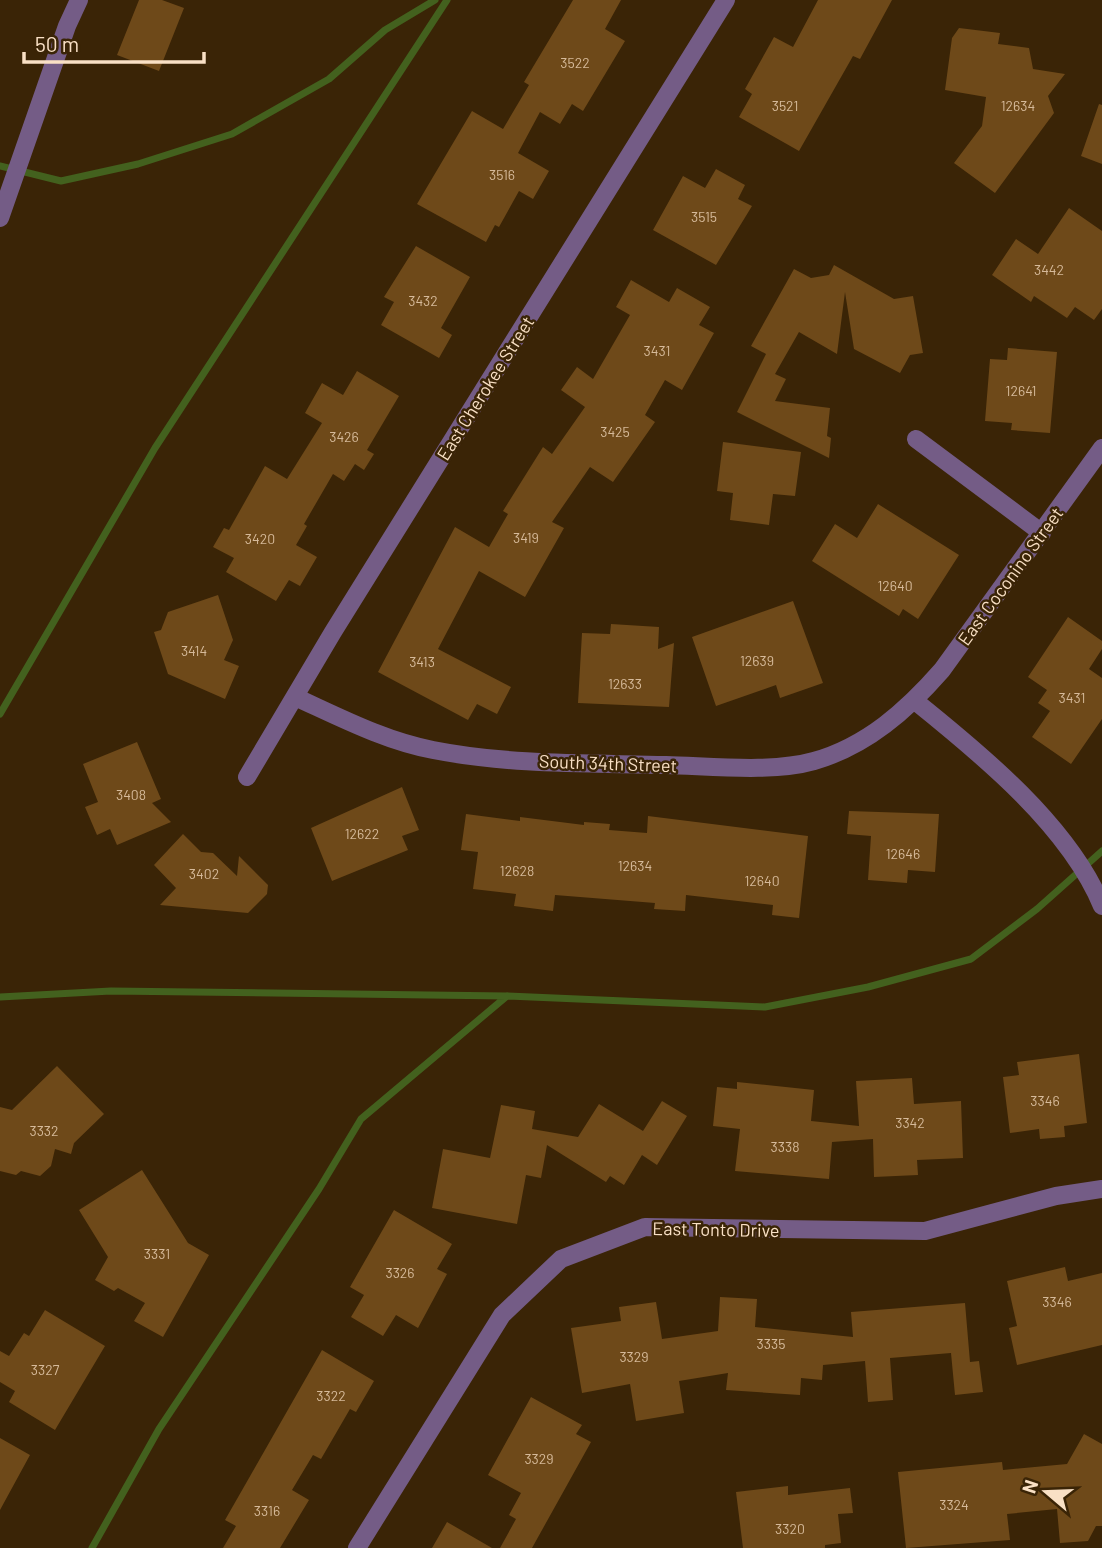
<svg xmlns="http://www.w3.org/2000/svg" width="1102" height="1548" viewBox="0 0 1102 1548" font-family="Barlow,sans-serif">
	<rect width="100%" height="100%" fill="#3a2406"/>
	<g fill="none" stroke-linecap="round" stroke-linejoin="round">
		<path stroke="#43611e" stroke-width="7" d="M0 166 61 181 138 164 232 134 329 79 385 30 435 0
			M0 714 155 448 447 0
			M0 997 111 991 507 996 765 1007 868 987 971 959 1037 909 1102 851
			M92 1548 159 1429 319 1189 361 1119 507 996"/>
	</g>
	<path fill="#6e4919" d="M139 0H162L184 8 159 71 117 55Z
		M573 0H621L605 29 625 41 583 111 572 104 560 124 540 112 518 153 549 171 533 199 519 191 499 227 495 225 486 242 417 204 472 111 503 129 529 85 524 82Z
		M818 0H892L860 59 853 56 799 151 739 117 752 94 745 89 774 37 793 47Z
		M959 28 1000 33 998 44 1029 48 1033 69 1065 74 1048 96 1054 113 995 193 954 163 982 126 986 97 945 90 952 38Z
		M1099 104 1102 105V164L1081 156Z
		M716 169 745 185 738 199 752 206 716 265 653 230 683 176 705 188Z
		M1069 208 1102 231V309L1094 320 1075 307 1067 318 1034 296 1031 302 992 275 1016 239 1038 254Z
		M416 246 470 277 441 328 452 335 439 358 381 325 394 302 384 297Z
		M834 265 894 299 913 296 923 353 910 355 900 373 854 349 845 292 837 354 799 332 775 374 786 379 775 401 830 408 827 436 831 438 829 458 737 412 766 354 751 346 794 269 811 278 829 275Z
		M631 280 669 302 677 288 710 307 699 325 714 333 682 390 665 380 645 415 655 422 613 482 590 467 552 522 564 528 525 597 479 571 438 649 511 687 497 714 477 704 468 720 378 672 455 527 489 547 508 514 503 511 543 447 552 454 585 407 561 390 577 367 593 379 630 315 616 307Z
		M1008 348 1057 352 1050 433 1011 430 1012 423 985 421 990 359 1007 360Z
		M357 371 399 396 367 450 374 454 364 470 355 464 344 481 333 474 304 524 307 526 296 545 317 557 300 586 289 580 276 601 226 572 234 558 213 547 224 528 229 530 265 466 287 479 322 423 305 413 322 383 343 395Z
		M723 442 801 452 795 496 773 494 769 525 730 520 733 493 717 491Z
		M878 504 959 555 918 619 903 609 899 616 812 561 835 524 857 538Z
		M218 595 233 640 224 660 239 666 225 699 168 674 154 632 161 630 168 612Z
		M793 601 823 683 780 698 776 685 716 706 692 637Z
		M1068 617 1102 641V649L1089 669 1102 678V719L1071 764 1032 737 1050 711 1038 703 1047 690 1028 677Z
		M611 624 659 627 658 649 674 643 669 707 578 703 582 633 610 634Z
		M137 742 161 799 152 803 171 822 117 845 110 829 97 835 85 807 98 802 83 764Z
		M402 787 419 830 402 836 408 850 332 881 311 828Z
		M849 811 939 814 935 872 908 870 907 883 868 880 871 836 847 834Z
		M466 814 520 821V817L584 825V822L610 824 609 830 647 833 648 816 808 836 799 918 772 915 773 905 686 895 685 911 654 909 655 903 555 895 553 911 514 906 516 894 473 889 478 852 461 850Z
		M183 834 201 852 213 853 237 876 239 856 268 885 267 894 248 913 160 905 176 888 154 865Z
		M1079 1054 1087 1123 1064 1126 1065 1137 1040 1139 1039 1129 1010 1133 1003 1077 1019 1075 1017 1062Z
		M57 1066 104 1114 74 1143 71 1154 55 1149 51 1166 40 1176 21 1171 16 1175 0 1171V1107L12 1110Z
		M912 1078 914 1104 961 1101 963 1158 917 1160 918 1175 874 1177 873 1139 832 1142 829 1179 735 1171 740 1129 713 1126 717 1087 737 1089V1082L814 1090 811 1121 859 1126 856 1081Z
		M662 1101 687 1116 657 1165 642 1155 624 1185 610 1176 606 1182 547 1145 541 1178 526 1175 517 1224 432 1208 443 1149 490 1158 501 1105 535 1111 532 1129 578 1137 599 1104 643 1131Z
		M142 1170 188 1243 209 1255 163 1337 134 1321 145 1303 118 1288 114 1291 95 1280 108 1257 79 1210Z
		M394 1210 452 1244 437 1269 447 1274 418 1328 396 1315 383 1336 351 1317 364 1295 350 1287Z
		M1065 1267 1068 1281 1102 1273V1345L1017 1365 1009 1328 1017 1326 1007 1281Z
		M720 1297 757 1299 755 1327 853 1337 851 1312 965 1303 970 1362 979 1361 983 1392 955 1395 951 1353 890 1358 893 1400 868 1402 865 1361 823 1365 822 1380 801 1378 800 1395 726 1390 728 1373 679 1381 684 1413 636 1421 630 1384 582 1393 571 1328 621 1321 619 1307 656 1302 662 1339 718 1331Z
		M45 1310 105 1346 55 1430 9 1402 15 1391 0 1382V1351L9 1356 24 1333 29 1336Z
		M322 1350 374 1381 356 1412 350 1409 321 1459 313 1455 292 1490 309 1500 280 1548H223L236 1526 225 1520Z
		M531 1397 582 1425 576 1434 591 1442 532 1548H500L516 1519 509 1515 521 1493 488 1475Z
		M1084 1434 1102 1444V1526H1096L1088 1541 1060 1543 1057 1509 1007 1514 1010 1540 906 1548 898 1472 1002 1462 1003 1470 1067 1464Z
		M0 1438 30 1455 0 1510Z
		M788 1486V1495L850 1488 853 1513 838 1514 841 1543 825 1545V1548H743L736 1492Z
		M447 1522 492 1548H432Z"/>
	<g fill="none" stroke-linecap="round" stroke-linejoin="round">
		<path stroke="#745c86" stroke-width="18" d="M0 218 67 26 79 0
			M916 439 1042 533
			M295 697C339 717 385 741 433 750 509 765 589 763 666 765 710 766 772 773 814 761 867 746 907 710 942 670L1102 448
			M915 701C981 754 1069 826 1102 906
			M247 777 333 632 726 0
			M357 1548 502 1315 561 1259 645 1227 925 1231 1056 1196 1102 1189"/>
	</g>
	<g text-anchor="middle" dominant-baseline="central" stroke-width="5" stroke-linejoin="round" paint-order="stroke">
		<g font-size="14" fill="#d6ba9a">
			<text x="575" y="62">3522</text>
			<text x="785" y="105">3521</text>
			<text x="1018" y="105">12634</text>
			<text x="502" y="174">3516</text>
			<text x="704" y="216">3515</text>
			<text x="1049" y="269">3442</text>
			<text x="423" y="300">3432</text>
			<text x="657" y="350">3431</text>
			<text x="1021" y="390">12641</text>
			<text x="615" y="431">3425</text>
			<text x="344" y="436">3426</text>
			<text x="526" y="537">3419</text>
			<text x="260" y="538">3420</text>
			<text x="895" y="585">12640</text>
			<text x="194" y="650">3414</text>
			<text x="757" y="660">12639</text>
			<text x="422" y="661">3413</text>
			<text x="625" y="683">12633</text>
			<text x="1072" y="697">3431</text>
			<text x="131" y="794">3408</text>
			<text x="362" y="833">12622</text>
			<text x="903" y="853">12646</text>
			<text x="635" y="865">12634</text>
			<text x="517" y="870">12628</text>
			<text x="204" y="873">3402</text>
			<text x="762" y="880">12640</text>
			<text x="1045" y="1100">3346</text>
			<text x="910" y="1122">3342</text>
			<text x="44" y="1130">3332</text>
			<text x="785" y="1146">3338</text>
			<text x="157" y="1253">3331</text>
			<text x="400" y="1272">3326</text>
			<text x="1057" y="1301">3346</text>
			<text x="771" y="1343">3335</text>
			<text x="634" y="1356">3329</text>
			<text x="45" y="1369">3327</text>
			<text x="331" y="1395">3322</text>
			<text x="539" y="1458">3329</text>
			<text x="954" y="1504">3324</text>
			<text x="267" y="1510">3316</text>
			<text x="790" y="1528">3320</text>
		</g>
		<g font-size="18" fill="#f9e0c5" stroke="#3a2406">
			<text transform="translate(485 388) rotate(-58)">East Cherokee Street</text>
			<text transform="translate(1010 576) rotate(-54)">East Coconino Street</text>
			<text transform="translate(608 763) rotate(2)">South 34th Street</text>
			<text transform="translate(716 1229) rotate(1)">East Tonto Drive</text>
		</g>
	</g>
	<g transform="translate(1046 1492) rotate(289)" stroke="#3a2406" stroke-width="5" paint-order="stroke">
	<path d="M0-5L12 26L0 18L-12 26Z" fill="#f9e0c5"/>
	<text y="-10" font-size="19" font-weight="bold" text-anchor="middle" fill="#f9e0c5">N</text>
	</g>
	<path d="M24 52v10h180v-10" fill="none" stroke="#f9e0c5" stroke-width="3.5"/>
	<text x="35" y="52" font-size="21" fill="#f9e0c5" stroke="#3a2406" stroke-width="5" paint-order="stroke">50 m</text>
</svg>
